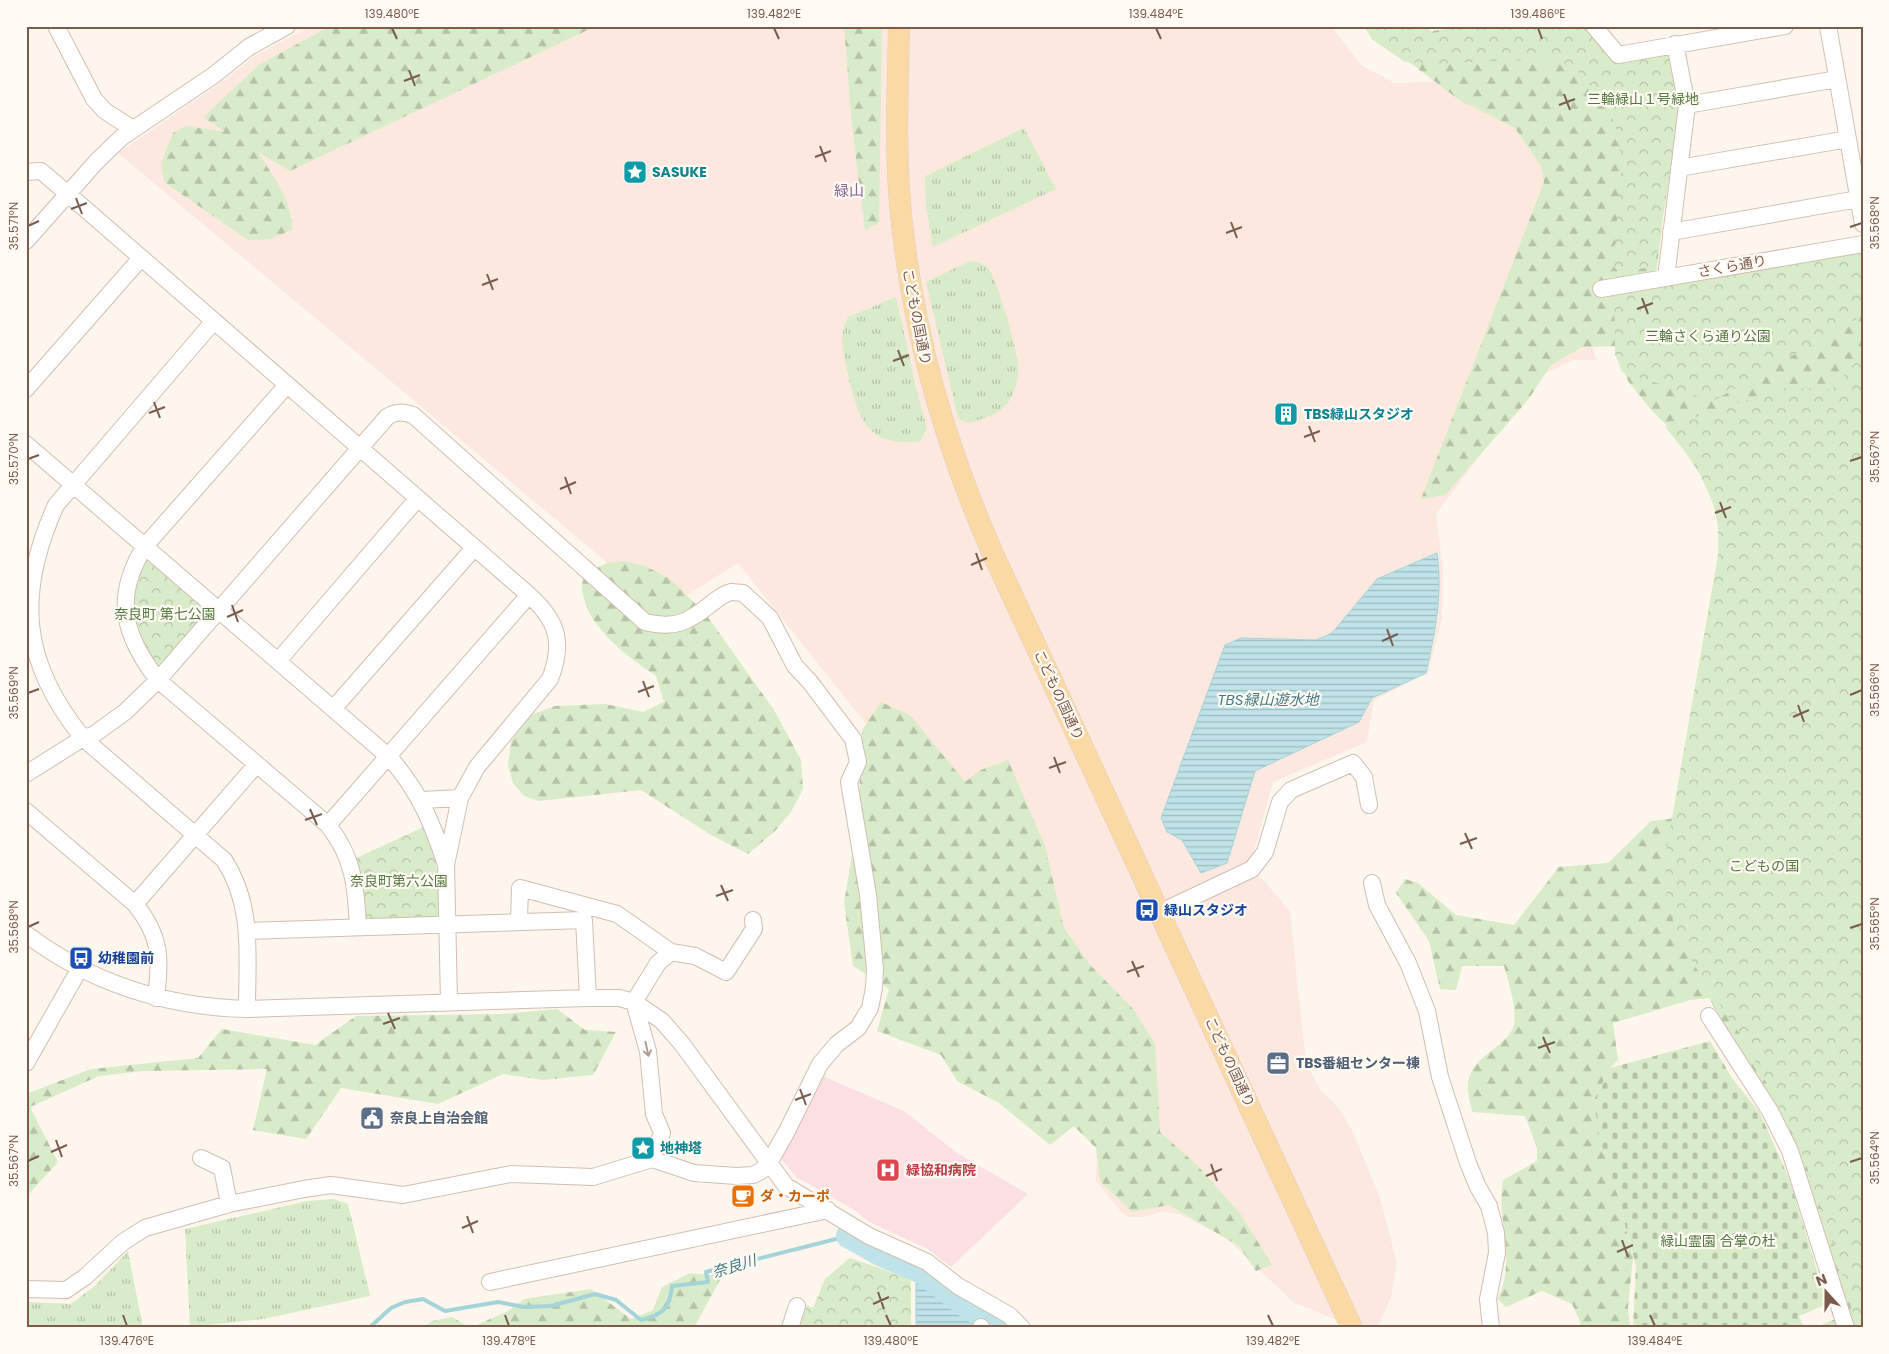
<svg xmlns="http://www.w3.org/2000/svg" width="1889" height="1354" viewBox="0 0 1889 1354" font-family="Poppins,'Noto Sans JP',sans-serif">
	<defs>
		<pattern id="grass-tufts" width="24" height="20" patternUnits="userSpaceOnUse" patternTransform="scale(1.25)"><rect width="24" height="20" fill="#d8ecc9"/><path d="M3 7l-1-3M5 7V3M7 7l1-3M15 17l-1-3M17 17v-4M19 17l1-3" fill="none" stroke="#b4c2a5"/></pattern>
		<pattern id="forest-firs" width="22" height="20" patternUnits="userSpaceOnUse" patternTransform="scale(1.25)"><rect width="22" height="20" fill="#d8ecc9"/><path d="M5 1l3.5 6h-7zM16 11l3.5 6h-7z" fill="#b4c2a5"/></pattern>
		<pattern id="cemetery-stones" width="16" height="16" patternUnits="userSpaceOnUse" patternTransform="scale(1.25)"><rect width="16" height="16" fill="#d8ecc9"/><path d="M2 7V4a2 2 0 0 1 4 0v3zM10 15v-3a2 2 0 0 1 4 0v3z" fill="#b4c2a5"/></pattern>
		<pattern id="park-crowns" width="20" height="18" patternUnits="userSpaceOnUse" patternTransform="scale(1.25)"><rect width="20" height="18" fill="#d8ecc9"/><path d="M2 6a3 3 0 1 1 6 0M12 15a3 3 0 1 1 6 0" fill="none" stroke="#b4c2a5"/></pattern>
		<pattern id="water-rules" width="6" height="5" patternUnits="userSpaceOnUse" patternTransform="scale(1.25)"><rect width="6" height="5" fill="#bfe3e8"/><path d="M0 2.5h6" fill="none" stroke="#a0bbbe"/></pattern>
	</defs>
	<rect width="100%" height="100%" fill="#fdf6ec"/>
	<path fill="#fde8e0" d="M311 26H1331L1362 66 1395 83 1527 78 1596 360H1574L1541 375 1436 514 1443 569 1442 619 1428 673 1374 700 1367 742 1273 782 1250 865 1290 911 1306 1062 1320 1089 1340 1110 1353 1132 1380 1198 1397 1263 1391 1298 1377 1328H1356L1293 1302 1225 1237 1179 1214 1161 1212 1144 1217H1129L1122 1213 1096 1181 1100 1050 1065 974 738 563 664 610 118 153 215 87 255 56Z"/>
	<path fill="#fbdfe3" d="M820 1075 904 1111 957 1153 1028 1194 951 1267 928 1249 869 1222 856 1211 796 1177 780 1157Z"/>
	<path fill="url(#grass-tufts)" d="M1024 128 1056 189 933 247 926 206 925 176Z
		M976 261C981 263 986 265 989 269 998 284 1017 347 1018 365 1019 375 1016 389 1011 398 1002 414 985 418 969 423L958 418 926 282 968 262Z
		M896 297 918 396 927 428 921 441C865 449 857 415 847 370 843 351 838 334 848 317Z
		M333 1199 348 1204 370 1296 263 1319 190 1327 185 1229 307 1201Z
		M128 1251 143 1328H26V1302L71 1304 96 1285Z"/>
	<path fill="url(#forest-firs)" d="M331 26H596L290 171 258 152C272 176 293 199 292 230L270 239 248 240 164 182 161 163 173 133 186 126 225 132 203 117 260 64Z
		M844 26H882L879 223 865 230 852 126Z
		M1370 26H1424L1431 31 1471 26 1676 112 1654 291 1863 251V1328H1813L1846 1315 1761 1092 1709 998 1690 1000 1613 1023 1618 1060 1610 1068 1594 1100 1633 1257 1628 1308 1630 1328H1580V1321L1572 1304 1542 1291 1506 1307 1498 1299C1517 1256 1496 1222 1503 1180L1537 1161V1148L1525 1116 1472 1112C1471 1104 1467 1094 1468 1085 1469 1058 1500 1051 1512 1030 1520 1015 1508 981 1504 966H1462L1456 990 1440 989 1429 941 1396 893 1405 879 1418 883 1456 915 1514 925 1559 867 1608 863 1651 821 1677 818 1730 537 1700 457 1653 412 1628 381 1618 356V346L1582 347 1551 365 1528 400 1445 495 1421 499 1544 182 1541 166 1515 128 1459 100 1383 42Z
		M624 561 645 566 670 579 705 613 774 710 801 760 803 789 791 812 776 830 748 854 711 835 641 790 539 801 524 796 513 783 508 765 511 742 528 716 555 706 605 704 643 712 664 702 656 676C628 657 586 627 582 589 581 585 584 579 585 574L607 563Z
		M881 702 910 715 965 782 981 770 1008 760 1045 846 1064 928 1091 966 1134 1010 1155 1044 1160 1132 1198 1166 1242 1216 1272 1265 1256 1271 1239 1246 1169 1205 1132 1212 1100 1181 1096 1148 1074 1126 1050 1145 999 1103 957 1081 941 1055 877 1031 889 989 853 966 844 903 858 819 862 730Z
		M557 1009 585 1030 616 1032 593 1075 543 1080 503 1074 438 1104 341 1088 306 1139 253 1130 267 1069 143 1071 99 1076 30 1107 58 1162 26 1197V1094L91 1069 198 1058 222 1029 315 1045 356 1016 501 1014Z
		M690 1273 722 1276 694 1328H423L432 1321 452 1317 470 1328 508 1311 524 1299 591 1289 631 1319 653 1310 662 1287Z"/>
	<path fill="url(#cemetery-stones)" d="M1710 1041 1732 1078 1760 1113 1790 1181 1827 1304 1799 1316 1804 1328H1633L1636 1266 1617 1195 1599 1136 1594 1100 1610 1068Z"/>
	<path fill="url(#park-crowns)" d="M1363 26H1419L1429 34 1462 26H1584L1615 61 1668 54 1680 110 1655 266 1620 273 1613 266 1621 173 1619 139 1608 105 1578 72 1547 59 1430 64 1405 62 1373 40Z
		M1863 250V315L1713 401 1622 372 1615 354 1614 293Z
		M1863 354V1328H1857L1836 1253 1800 1147 1742 1037 1704 981 1678 938 1667 900 1665 858 1718 555C1718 544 1719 531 1717 520 1710 484 1689 455 1665 427L1783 388 1832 389Z
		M145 555 203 605 206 617 162 665 154 667 132 618 134 589Z
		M426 826 436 864 441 913 434 919 366 922 362 915 354 859Z
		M850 1258 911 1279V1328H799L807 1305 813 1308 825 1279Z"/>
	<path fill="url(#water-rules)" stroke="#a5d3da" d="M1437 553C1443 595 1435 632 1426 673L1372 698 1359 722 1255 771 1227 863 1201 873 1182 840 1167 832 1161 818 1225 645 1241 638 1316 640 1332 633 1377 579Z
		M916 1280 973 1322 970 1328H916Z"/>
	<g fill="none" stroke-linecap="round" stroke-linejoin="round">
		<path stroke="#a5d3da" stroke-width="4" d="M369 1328 391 1308 405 1302 423 1299 445 1311 498 1302 524 1307 551 1306 595 1294 616 1300 641 1320C662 1315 670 1309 672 1286L708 1282 706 1272 848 1236"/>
		<path stroke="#bfe3e8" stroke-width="24" d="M848 1236 882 1255 920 1271 969 1308 1004 1328"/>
		<g stroke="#d1beb0" stroke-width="18">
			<path id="minor" d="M56 26 94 99 105 111 133 129
				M1594 26 1618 55 1785 26
				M1828 26 1863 224
				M1687 105 1837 79
				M1679 168 1848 139
				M26 172 41 171 68 194 529 595C558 621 564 643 550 679L477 767 460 798 446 865 449 1002
				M1671 232 1858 199
				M26 241 97 161 122 137 214 75 249 47 287 26
				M1666 278 1687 105 1675 44
				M1601 289 1863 244
				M214 321 56 505C16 594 21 662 83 738L224 860C254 906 247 956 247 1009
				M287 385 145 546C113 597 123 635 158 680L328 825C354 858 356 887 358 927
				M26 389 141 258
				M26 444 389 757C419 791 432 822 446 865
				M278 661 418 498
				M333 709 474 548
				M26 774 83 738 93 735 125 712 158 680 387 417C396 411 403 412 413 415L645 622C674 629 687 623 711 604 717 599 723 594 731 592L743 593 770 618 795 666 810 682 853 739 858 762 849 782 868 895 875 969 874 988 870 1008 858 1028 837 1044 820 1064 787 1131 769 1163 761 1171 753 1175 736 1176 694 1173 652 1159 593 1177 511 1174 403 1195 331 1185 304 1189 229 1204 145 1228 123 1242 85 1277 66 1290 26 1289
				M422 800 460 798
				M26 811 135 904C161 936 161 958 156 998
				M328 825 529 595
				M1372 883 1377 905 1408 963 1427 1011 1440 1077 1468 1163 1478 1187 1489 1206 1496 1233 1497 1253 1488 1299 1491 1328
				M135 904 257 764
				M1161 912 1252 869 1265 852 1280 802 1291 790 1353 763 1364 777 1369 805
				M519 920 520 888 617 914 671 952 695 956 726 972 754 929 753 920
				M247 931 584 920 588 998
				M26 934C91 983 167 1007 247 1009L588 998H619L634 1002 662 1021 682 1044 786 1186 869 1236 927 1262 958 1286 1009 1315 1022 1328
				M1709 1016 1770 1111 1790 1151 1846 1328
				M26 1063 80 968
				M201 1158 222 1168 229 1204
				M652 1159 662 1133 654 1114 648 1051 634 1002 658 963 671 952
				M490 1282 828 1210
				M790 1328 797 1306
				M981 1328V1327"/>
		</g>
		<g stroke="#dad1cd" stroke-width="22">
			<path id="major" d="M899 26C898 85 895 145 900 204 911 327 944 444 994 556L1352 1328"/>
		</g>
		<use href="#minor" stroke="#fff" stroke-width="16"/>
		<use href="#major" stroke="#fbd9a5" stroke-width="21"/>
	</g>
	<defs><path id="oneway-shaft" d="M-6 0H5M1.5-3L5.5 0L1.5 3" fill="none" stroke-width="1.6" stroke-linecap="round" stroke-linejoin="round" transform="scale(1.25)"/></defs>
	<use stroke="#af9d94" href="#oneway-shaft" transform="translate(647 1049) rotate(78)"/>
	<path fill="none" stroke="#7a5c4d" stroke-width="2" d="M392 28 397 39M774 28 779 39M1156 28 1161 39M1538 28 1542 39M409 70 415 86M404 81 420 75M1564 94 1570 110M1559 105 1575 99M820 146 826 162M815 157 831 151M76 198 82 214M71 209 87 203M1231 222 1237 238M28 226 39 221M1850 227 1862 223M1226 233 1242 227M487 274 493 290M482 285 498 279M1642 298 1648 314M1637 309 1653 303M898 350 904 366M893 361 909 355M154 402 160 418M149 413 165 407M1309 426 1315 442M1304 437 1320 431M28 459 39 455M1850 461 1862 457M565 477 571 494M560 489 576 482M1720 502 1726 518M1715 513 1731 507M976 553 982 570M971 565 987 558M232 605 238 622M227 617 243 610M1387 629 1393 646M1382 641 1398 634M643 681 649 697M638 692 654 686M28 693 39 689M1850 695 1862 690M1798 705 1804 722M1793 717 1809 710M1054 757 1060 773M1049 768 1066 762M310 809 317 825M305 820 322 814M1465 833 1472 849M1460 844 1477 838M721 885 728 901M716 896 733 890M28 927 39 922M1850 928 1862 924M1132 961 1139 977M1127 972 1144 966M388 1013 395 1029M383 1024 400 1018M1543 1037 1550 1053M1538 1048 1555 1042M800 1089 806 1105M795 1100 811 1094M56 1140 62 1157M51 1152 67 1145M28 1161 39 1156M1850 1162 1862 1158M1211 1164 1217 1181M1206 1176 1222 1169M467 1216 473 1233M462 1228 478 1221M1622 1240 1628 1257M1617 1252 1633 1245M878 1292 884 1309M873 1304 889 1297M123 1315 127 1326M505 1315 509 1326M886 1315 891 1326M1268 1315 1273 1326M1650 1315 1655 1326"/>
	<defs>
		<g id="sight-square" transform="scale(1.25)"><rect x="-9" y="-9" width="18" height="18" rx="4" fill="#0f9aa8" stroke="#fffaf3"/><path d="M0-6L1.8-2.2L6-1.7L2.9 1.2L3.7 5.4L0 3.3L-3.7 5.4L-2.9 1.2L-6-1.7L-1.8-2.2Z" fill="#fff"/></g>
		<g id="building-square" transform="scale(1.25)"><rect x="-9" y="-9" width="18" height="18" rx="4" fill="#0f9aa8" stroke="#fffaf3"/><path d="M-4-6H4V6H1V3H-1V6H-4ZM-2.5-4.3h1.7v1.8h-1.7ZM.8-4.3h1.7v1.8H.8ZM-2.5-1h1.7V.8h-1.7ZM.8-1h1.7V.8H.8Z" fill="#fff"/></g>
		<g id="bus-square" transform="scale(1.25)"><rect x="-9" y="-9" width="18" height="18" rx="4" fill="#1a4fb4" stroke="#fffaf3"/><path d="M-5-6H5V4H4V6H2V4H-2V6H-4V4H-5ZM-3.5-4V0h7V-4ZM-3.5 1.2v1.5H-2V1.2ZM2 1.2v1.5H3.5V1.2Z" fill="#fff"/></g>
		<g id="office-square" transform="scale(1.25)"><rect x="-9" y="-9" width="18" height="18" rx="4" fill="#5c6f8a" stroke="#fffaf3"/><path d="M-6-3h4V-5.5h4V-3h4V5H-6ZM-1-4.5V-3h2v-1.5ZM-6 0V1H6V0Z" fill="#fff"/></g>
		<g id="civic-square" transform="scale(1.25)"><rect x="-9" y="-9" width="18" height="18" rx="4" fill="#5c6f8a" stroke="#fffaf3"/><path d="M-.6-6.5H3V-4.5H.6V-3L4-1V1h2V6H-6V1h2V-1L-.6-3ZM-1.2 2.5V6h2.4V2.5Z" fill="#fff"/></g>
		<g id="hospital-square" transform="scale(1.25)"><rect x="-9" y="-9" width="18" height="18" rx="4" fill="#e0444e" stroke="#fffaf3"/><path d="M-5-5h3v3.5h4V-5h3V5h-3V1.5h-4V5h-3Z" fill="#fff"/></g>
		<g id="cafe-square" transform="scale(1.25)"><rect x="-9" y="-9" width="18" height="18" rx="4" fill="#e8710a" stroke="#fffaf3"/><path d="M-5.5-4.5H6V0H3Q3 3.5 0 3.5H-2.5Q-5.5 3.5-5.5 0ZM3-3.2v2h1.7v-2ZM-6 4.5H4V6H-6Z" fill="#fff"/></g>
	</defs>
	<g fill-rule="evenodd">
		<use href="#sight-square" x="635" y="172"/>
		<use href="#building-square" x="1286" y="414"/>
		<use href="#bus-square" x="1147" y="910"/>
		<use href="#bus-square" x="81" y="958"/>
		<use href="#office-square" x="1278" y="1063"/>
		<use href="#civic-square" x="372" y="1118"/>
		<use href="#sight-square" x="643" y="1148"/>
		<use href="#hospital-square" x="888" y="1170"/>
		<use href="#cafe-square" x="743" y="1196"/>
	</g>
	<g text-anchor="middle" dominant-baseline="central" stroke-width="4.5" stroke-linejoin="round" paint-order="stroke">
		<g font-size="14" fill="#537a41" stroke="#fffaf3">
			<text x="1643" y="99">三輪緑山１号緑地</text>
			<text x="1708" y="336">三輪さくら通り公園</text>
			<text x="165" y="614">奈良町 第七公園</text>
			<text x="1764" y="866">こどもの国</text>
			<text x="399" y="881">奈良町第六公園</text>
			<text x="1718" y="1241">緑山霊園 合掌の杜</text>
		</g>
		<g font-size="14" font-weight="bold" fill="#0d838f" stroke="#fffaf3" text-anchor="start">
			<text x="652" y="172">SASUKE</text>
			<text x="1304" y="414">TBS緑山スタジオ</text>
			<text x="660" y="1148">地神塔</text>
		</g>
		<g font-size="14" fill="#7a5c4d" stroke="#fffaf3">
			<text transform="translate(1732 266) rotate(-10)">さくら通り</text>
			<text transform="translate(917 317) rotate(79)">こどもの国通り</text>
			<text transform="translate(1059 695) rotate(65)">こどもの国通り</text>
			<text transform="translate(1230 1062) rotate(65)">こどもの国通り</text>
		</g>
		<g font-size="14" font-weight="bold" fill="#164399" stroke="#fffaf3" text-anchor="start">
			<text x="1164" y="910">緑山スタジオ</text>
			<text x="98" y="958">幼稚園前</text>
		</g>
		<g font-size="14" font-weight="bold" fill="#4e5e75" stroke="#fffaf3" text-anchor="start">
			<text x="1296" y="1063">TBS番組センター棟</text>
			<text x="390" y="1118">奈良上自治会館</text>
		</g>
		<g font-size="14" font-weight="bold" fill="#be3a42" stroke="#fffaf3" text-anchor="start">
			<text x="906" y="1170">緑協和病院</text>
		</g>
		<g font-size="14" font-weight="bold" fill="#c56008" stroke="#fffaf3" text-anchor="start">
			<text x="760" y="1196">ダ・カーポ</text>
		</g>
		<g font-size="15" fill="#846695" stroke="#fffaf3">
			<text x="849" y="190">緑山</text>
		</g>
		<g font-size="15" font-style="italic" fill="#437c86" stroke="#fffaf3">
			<text x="1268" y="699">TBS緑山遊水地</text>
			<text transform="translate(734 1266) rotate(-17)">奈良川</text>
		</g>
	</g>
	<rect width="1889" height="1354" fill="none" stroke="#fffaf3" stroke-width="55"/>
	<g transform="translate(1826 1292) rotate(339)" stroke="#fffaf3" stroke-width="4" paint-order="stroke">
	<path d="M0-4L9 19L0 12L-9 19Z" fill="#7a5c4d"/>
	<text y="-8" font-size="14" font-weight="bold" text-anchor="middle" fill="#7a5c4d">N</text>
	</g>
	<rect x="28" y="28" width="1834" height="1298" fill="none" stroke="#7a5c4d" stroke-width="2"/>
	<g font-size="12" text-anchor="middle" fill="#7a5c4d">
		<text x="392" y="18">139.480°E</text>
		<text x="774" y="18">139.482°E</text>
		<text x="1156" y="18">139.484°E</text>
		<text x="1538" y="18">139.486°E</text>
		<text transform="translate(1875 223) rotate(-90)" y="4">35.568°N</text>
		<text transform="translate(14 226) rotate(-90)" y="4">35.571°N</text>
		<text transform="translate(1875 457) rotate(-90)" y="4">35.567°N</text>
		<text transform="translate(14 459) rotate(-90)" y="4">35.570°N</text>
		<text transform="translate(1875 690) rotate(-90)" y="4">35.566°N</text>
		<text transform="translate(14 693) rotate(-90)" y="4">35.569°N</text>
		<text transform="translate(1875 924) rotate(-90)" y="4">35.565°N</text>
		<text transform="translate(14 927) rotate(-90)" y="4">35.568°N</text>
		<text transform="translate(1875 1158) rotate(-90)" y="4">35.564°N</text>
		<text transform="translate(14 1161) rotate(-90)" y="4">35.567°N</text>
		<text x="127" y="1345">139.476°E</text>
		<text x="509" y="1345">139.478°E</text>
		<text x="891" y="1345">139.480°E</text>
		<text x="1273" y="1345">139.482°E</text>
		<text x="1655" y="1345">139.484°E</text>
	</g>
</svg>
